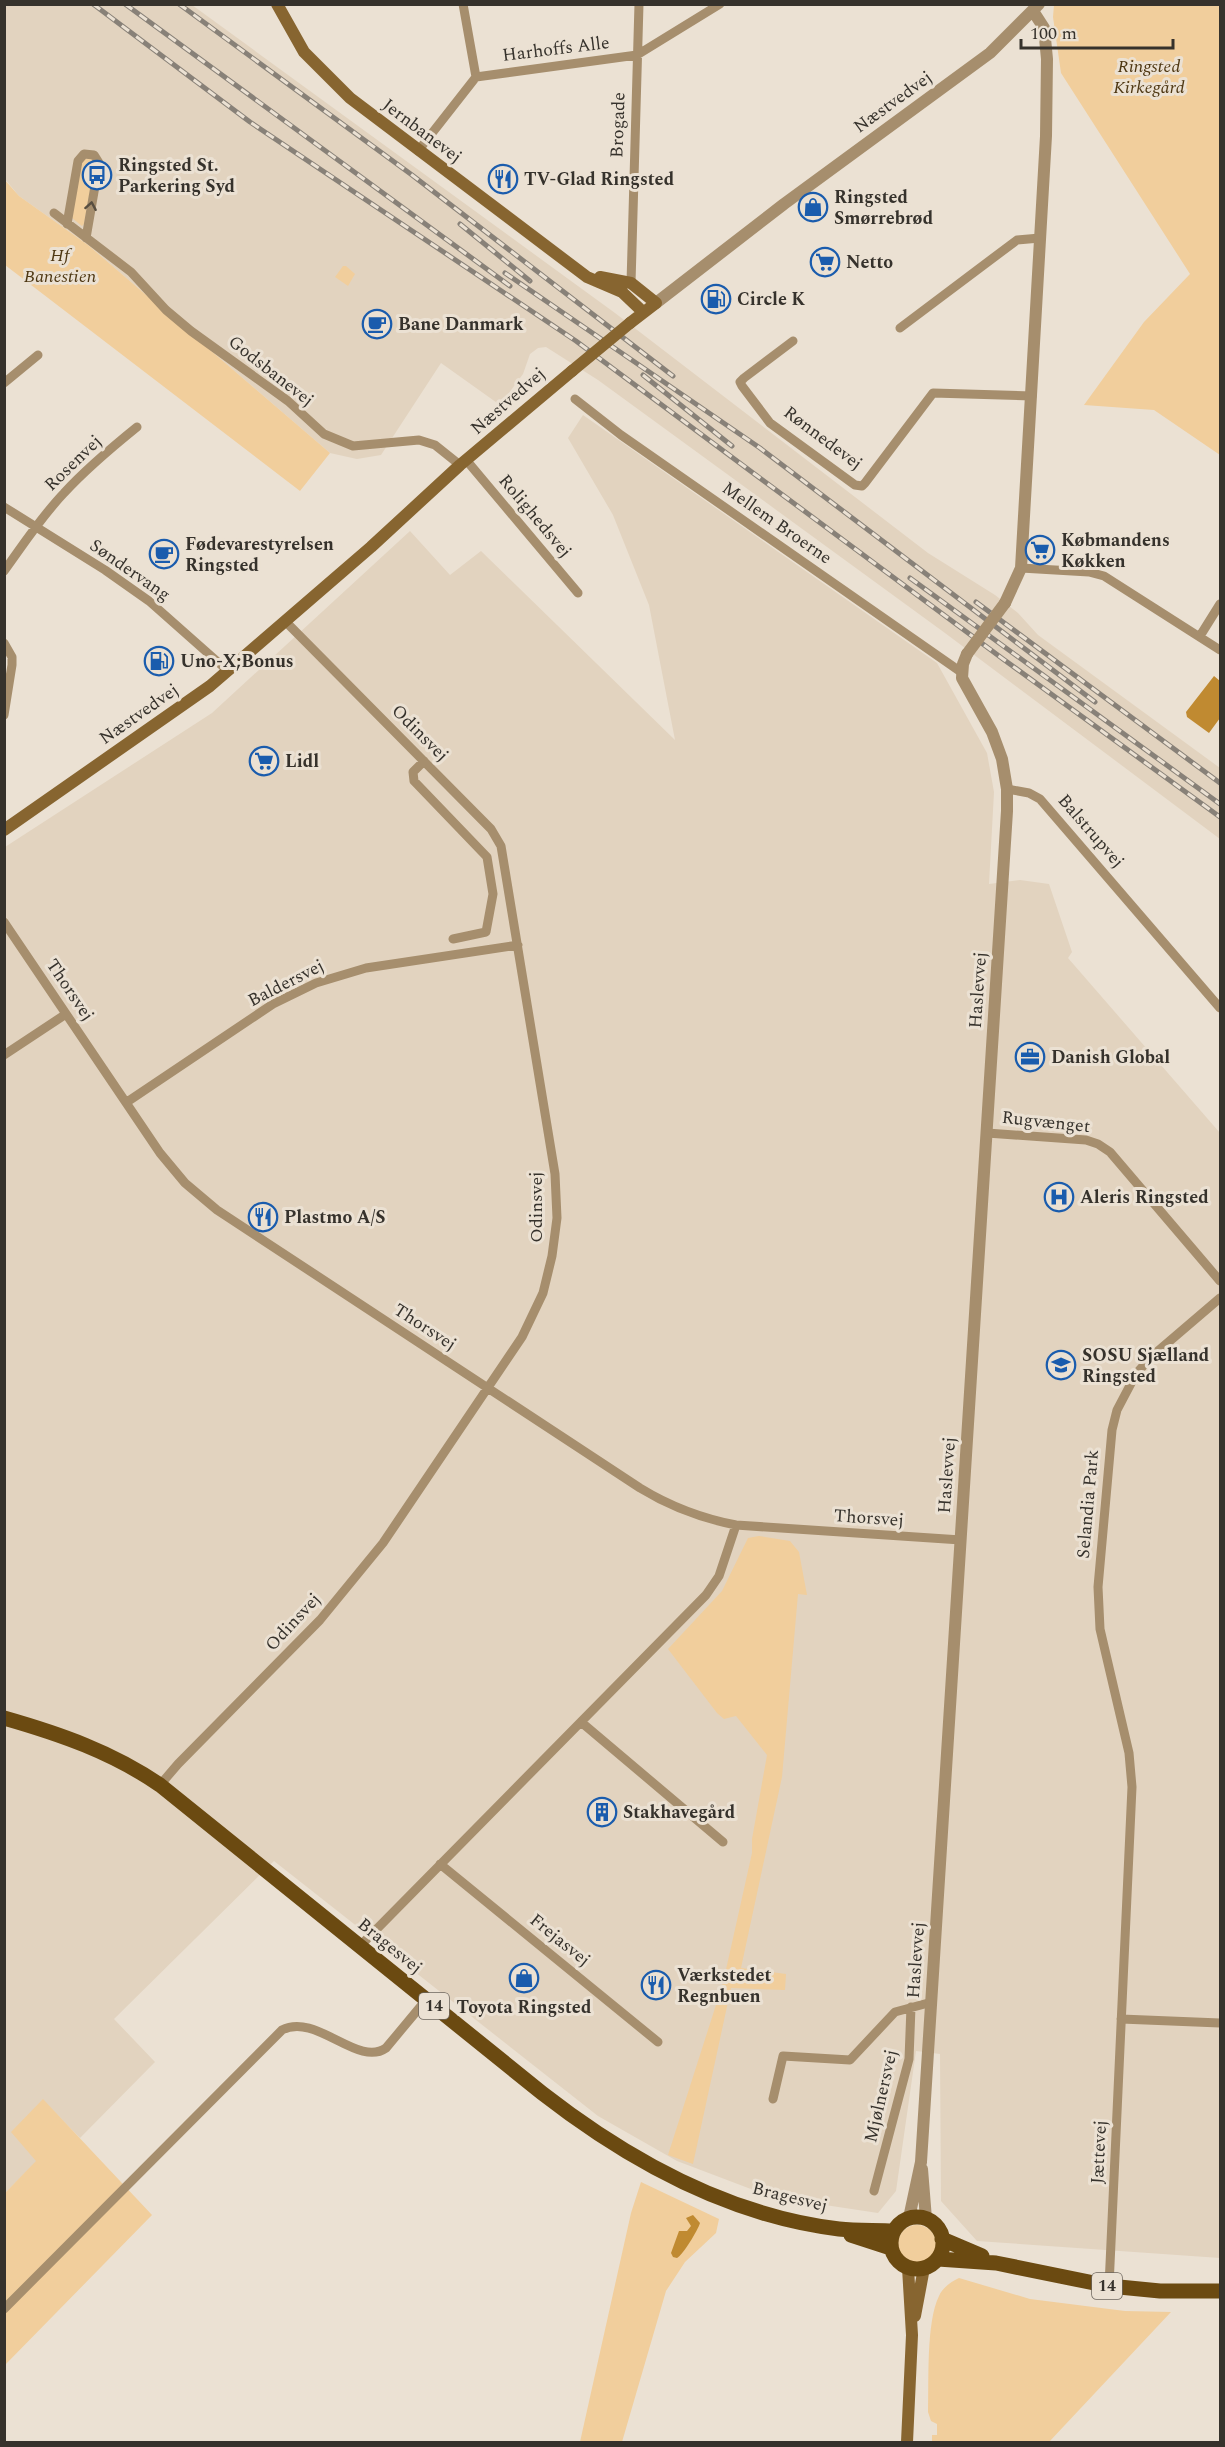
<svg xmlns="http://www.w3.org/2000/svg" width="1225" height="2447" viewBox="0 0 1225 2447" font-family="Spectral,serif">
	<rect width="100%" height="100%" fill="#ebe1d3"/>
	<path fill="#e2d3bf" d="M4 5H192L615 313 928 553 995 595 1018 613 1038 635 1220 768V839L945 633 598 380 546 347 538 348 530 354 523 374 500 405 441 363 381 455 357 459 330 453 88 245 19 196 5 179Z
		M583 415 937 663 987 753 994 792 989 884 1020 880 1049 884 1072 952 1068 958 1220 1133V2258L977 2241 941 2201 940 2054 916 2051 896 2191 878 2213 772 2197 677 2161 598 2116 274 1861 114 2019 155 2062 80 2138 43 2100 37 2161 5 2193V847L212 713 410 531 450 575 481 551 675 740 649 605 613 515 568 438Z"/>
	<path fill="#f1ce9c" d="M1054 5H1220V455L1154 410 1084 405 1144 322 1190 274 1061 73 1053 17Z
		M91 158 95 163 84 224 82 226 72 218 81 164 84 159Z
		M4 179 19 196 88 245 330 453 300 491 5 265Z
		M343 266H346L355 274 348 286 335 277Z
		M759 1536 790 1541 799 1552 807 1595 798 1594 782 1777 741 1968 786 1974 785 1990 731 1988 693 2164 668 2155 723 1983 752 1853V1839L767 1755 736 1716 724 1719 717 1713 668 1649 722 1591 748 1538Z
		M43 2099 152 2215 5 2365V2193L36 2161 11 2132Z
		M641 2182 719 2219 716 2233 685 2262 666 2291 622 2442H580L631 2213Z
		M898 2244a19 19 0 1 1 38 0a19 19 0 1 1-38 0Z
		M959 2278 1030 2299 1125 2311 1171 2312 1049 2442H932V2435H937V2424L931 2421 928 2412C929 2382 926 2322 939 2296 943 2287 951 2282 959 2278Z"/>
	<path fill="#c08a31" d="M1214 676 1220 681V718L1209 733 1187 717 1186 712Z
		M693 2215 700 2223C698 2230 683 2255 677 2258L673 2257 671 2253 679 2231H687L691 2226 686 2218Z"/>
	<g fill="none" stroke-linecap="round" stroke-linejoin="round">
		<path stroke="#a68e6d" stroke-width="9" d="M463 4 476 77
			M418 151 476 77 637 55 720 4
			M54 213 131 272 166 310 191 331 288 401 324 434 353 446 419 440 435 445 460 465
			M67 224 78 161 84 154 94 155 99 163 86 238
			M631 283 639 4
			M900 328 1017 240 1040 238
			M793 341 744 378 740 382 742 386 770 423 855 485 862 486 865 483 933 393 1032 396
			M4 383 38 355
			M575 399 621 435 961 672
			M467 461 578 593
			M4 507 105 570 149 601 228 671
			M1021 568 1089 572 1104 576 1220 650
			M4 571C23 545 41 517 64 493 86 469 111 448 137 427
			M1200 636 1220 604
			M4 643 12 657V665L4 715
			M424 761 413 772 414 781 487 857 493 894 486 932 453 939
			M1007 789 1029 793 1040 799 1220 1008
			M4 922 160 1153 185 1183 217 1210 640 1488C671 1507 700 1518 736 1525L961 1540
			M4 1055 66 1014
			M127 1102 273 1004 316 983 366 968 518 945
			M987 1133 1086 1140 1098 1144 1110 1152 1220 1281
			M581 1722 723 1842
			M160 1785 178 1764 320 1620 383 1543 522 1337 543 1293 552 1256 557 1218 555 1174 501 846 491 829 285 621
			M440 1864 658 2042
			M360 1946 706 1595 719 1576 736 1525
			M1121 2019 1220 2023
			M773 2099 783 2056 850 2060 895 2012 932 2002
			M874 2191 909 2059 911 2007
			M1109 2286 1132 1787 1129 1753 1100 1629 1098 1587 1112 1430 1117 1410 1136 1374 1151 1357 1220 1298
			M4 2309 282 2030C316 2012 358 2068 386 2048L426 2000"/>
		<path stroke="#a68e6d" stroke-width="12" d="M656 303 784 204 990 53 1039 4
			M1005 603 1021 568 1046 136 1047 59 1044 28 1033 11
			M922 2169 926 2219
			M909 2218 921 2162 1007 811V789L1002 759 992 732 962 678 963 664 967 654"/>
		<path stroke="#876530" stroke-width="12" d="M277 4 304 52 350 98 587 277 622 292 643 312
			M600 277 631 283 656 303 630 323
			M4 830 210 686 371 547 460 465 572 371
			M915 2316 924 2268
			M907 2442 912 2335 908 2268"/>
		<path stroke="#6b4a11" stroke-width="15" d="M4 1718C60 1734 112 1752 160 1785L542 2093C628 2160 730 2216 839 2229 857 2231 876 2230 894 2231
			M891 2243a26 26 0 1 1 52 0a26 26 0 1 1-52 0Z
			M851 2235 891 2248
			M942 2239 982 2256
			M938 2259 996 2263 1109 2286 1160 2291H1220"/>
		<g stroke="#888178" stroke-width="5">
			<path id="rail" d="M93 4 250 122 576 341 1003 659 1220 817
				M125 4 510 286
				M179 4 412 175 673 376
				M460 224 530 281
				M505 273 760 448 1095 702
				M643 375 732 446
				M910 578 1220 804
				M976 602 1220 783"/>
		</g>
		<use href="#rail" stroke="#ebe1d3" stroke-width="3" stroke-dasharray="9" stroke-linecap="butt"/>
		<path stroke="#a68e6d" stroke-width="12" d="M967 654 1005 603"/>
		<path stroke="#876530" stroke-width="12" d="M572 371 630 323"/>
	</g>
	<defs><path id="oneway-chevron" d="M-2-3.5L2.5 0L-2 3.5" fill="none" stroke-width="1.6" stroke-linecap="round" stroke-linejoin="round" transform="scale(1.5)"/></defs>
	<use stroke="#584e40" href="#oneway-chevron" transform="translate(91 206) rotate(-80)"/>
	<defs>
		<g id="bus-ring" transform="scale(1.5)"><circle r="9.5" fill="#ebe1d3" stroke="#1a5cad" stroke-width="1.5"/><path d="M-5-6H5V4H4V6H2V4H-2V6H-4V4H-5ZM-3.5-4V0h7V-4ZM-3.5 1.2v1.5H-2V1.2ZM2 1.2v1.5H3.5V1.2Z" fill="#1a5cad"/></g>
		<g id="restaurant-ring" transform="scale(1.5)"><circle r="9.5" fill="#ebe1d3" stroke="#1a5cad" stroke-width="1.5"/><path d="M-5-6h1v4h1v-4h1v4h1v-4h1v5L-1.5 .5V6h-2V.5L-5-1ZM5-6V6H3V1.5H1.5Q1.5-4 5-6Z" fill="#1a5cad"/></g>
		<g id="shop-ring" transform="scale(1.5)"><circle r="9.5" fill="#ebe1d3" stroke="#1a5cad" stroke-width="1.5"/><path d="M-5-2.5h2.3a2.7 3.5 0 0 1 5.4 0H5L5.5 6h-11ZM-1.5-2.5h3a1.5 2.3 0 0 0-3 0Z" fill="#1a5cad"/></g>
		<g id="supermarket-ring" transform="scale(1.5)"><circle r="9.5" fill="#ebe1d3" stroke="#1a5cad" stroke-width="1.5"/><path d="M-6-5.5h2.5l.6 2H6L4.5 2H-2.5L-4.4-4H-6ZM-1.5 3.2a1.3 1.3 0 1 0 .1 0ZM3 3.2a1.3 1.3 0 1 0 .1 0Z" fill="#1a5cad"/></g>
		<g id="fuel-ring" transform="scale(1.5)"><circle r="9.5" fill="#ebe1d3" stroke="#1a5cad" stroke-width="1.5"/><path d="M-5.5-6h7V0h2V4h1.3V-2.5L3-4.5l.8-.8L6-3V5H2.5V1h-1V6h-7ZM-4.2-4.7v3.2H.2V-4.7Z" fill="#1a5cad"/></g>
		<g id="cafe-ring" transform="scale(1.5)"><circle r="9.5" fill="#ebe1d3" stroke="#1a5cad" stroke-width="1.5"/><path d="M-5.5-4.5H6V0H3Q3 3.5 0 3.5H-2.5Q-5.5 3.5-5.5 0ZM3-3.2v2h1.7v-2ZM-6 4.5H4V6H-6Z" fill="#1a5cad"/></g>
		<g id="office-ring" transform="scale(1.5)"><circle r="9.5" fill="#ebe1d3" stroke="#1a5cad" stroke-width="1.5"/><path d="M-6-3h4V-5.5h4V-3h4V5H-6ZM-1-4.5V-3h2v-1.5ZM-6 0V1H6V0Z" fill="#1a5cad"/></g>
		<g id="hospital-ring" transform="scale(1.5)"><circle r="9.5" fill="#ebe1d3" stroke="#1a5cad" stroke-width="1.5"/><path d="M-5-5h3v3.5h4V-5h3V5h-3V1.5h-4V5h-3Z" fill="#1a5cad"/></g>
		<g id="school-ring" transform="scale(1.5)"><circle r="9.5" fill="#ebe1d3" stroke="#1a5cad" stroke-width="1.5"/><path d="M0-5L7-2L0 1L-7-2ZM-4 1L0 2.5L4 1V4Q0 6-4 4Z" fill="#1a5cad"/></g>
		<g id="building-ring" transform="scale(1.5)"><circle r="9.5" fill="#ebe1d3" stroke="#1a5cad" stroke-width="1.5"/><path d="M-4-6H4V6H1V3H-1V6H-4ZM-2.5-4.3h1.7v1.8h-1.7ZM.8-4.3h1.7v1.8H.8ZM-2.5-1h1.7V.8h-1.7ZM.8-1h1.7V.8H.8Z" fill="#1a5cad"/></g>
	</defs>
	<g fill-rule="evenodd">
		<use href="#bus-ring" x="97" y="175"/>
		<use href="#restaurant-ring" x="503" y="179"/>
		<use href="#shop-ring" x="813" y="207"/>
		<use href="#supermarket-ring" x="825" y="262"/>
		<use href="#fuel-ring" x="716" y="299"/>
		<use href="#cafe-ring" x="377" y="324"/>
		<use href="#supermarket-ring" x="1040" y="550"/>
		<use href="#cafe-ring" x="164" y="554"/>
		<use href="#fuel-ring" x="159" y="661"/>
		<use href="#supermarket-ring" x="264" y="761"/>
		<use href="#office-ring" x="1030" y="1057"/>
		<use href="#hospital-ring" x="1059" y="1197"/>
		<use href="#restaurant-ring" x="263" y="1217"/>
		<use href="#school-ring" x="1061" y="1365"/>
		<use href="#building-ring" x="602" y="1812"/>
		<use href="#shop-ring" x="524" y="1978"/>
		<use href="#restaurant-ring" x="656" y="1985"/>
	</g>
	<g text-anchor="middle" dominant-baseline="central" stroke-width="6" stroke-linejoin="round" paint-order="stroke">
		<g fill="#ebe1d3" stroke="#6c665e" stroke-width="1.5">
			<rect x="419" y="1993" width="30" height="26" rx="4.5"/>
			<rect x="1092" y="2273" width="30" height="26" rx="4.5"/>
		</g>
		<g font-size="16" font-weight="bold" fill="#36322c">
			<text x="434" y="2006">14</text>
			<text x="1107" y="2286">14</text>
		</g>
		<g font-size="18" fill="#36322c" stroke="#ebe1d3">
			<text transform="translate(556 49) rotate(-7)">Harhoffs Alle</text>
			<text transform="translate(893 102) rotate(-36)">Næstvedvej</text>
			<text transform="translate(618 125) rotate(-88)">Brogade</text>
			<text transform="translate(422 131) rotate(37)">Jernbanevej</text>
			<text transform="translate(271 371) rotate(38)">Godsbanevej</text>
			<text transform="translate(508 401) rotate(-41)">Næstvedvej</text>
			<text transform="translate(823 438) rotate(37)">Rønnedevej</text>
			<text transform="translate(73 463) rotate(-44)">Rosenvej</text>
			<text transform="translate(535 516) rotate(50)">Rolighedsvej</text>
			<text transform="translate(777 523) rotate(35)">Mellem Broerne</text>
			<text transform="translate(130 570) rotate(35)">Søndervang</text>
			<text transform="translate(139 714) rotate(-35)">Næstvedvej</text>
			<text transform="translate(420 733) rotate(45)">Odinsvej</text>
			<text transform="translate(1091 831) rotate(49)">Balstrupvej</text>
			<text transform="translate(286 983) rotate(-27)">Baldersvej</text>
			<text transform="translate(70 990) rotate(56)">Thorsvej</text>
			<text transform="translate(978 990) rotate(-86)">Haslevvej</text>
			<text transform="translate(1046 1122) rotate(6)">Rugvænget</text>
			<text transform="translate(536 1207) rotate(-90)">Odinsvej</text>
			<text transform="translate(425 1327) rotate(33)">Thorsvej</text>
			<text transform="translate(947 1475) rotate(-86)">Haslevvej</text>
			<text transform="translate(1088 1504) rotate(-85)">Selandia Park</text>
			<text transform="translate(869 1518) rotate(4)">Thorsvej</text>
			<text transform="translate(293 1622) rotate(-47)">Odinsvej</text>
			<text transform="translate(560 1940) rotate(39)">Frejasvej</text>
			<text transform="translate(390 1946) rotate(39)">Bragesvej</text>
			<text transform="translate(916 1960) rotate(-86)">Haslevvej</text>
			<text transform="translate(881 2096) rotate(-77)">Mjølnersvej</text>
			<text transform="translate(1099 2152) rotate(-87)">Jættevej</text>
			<text transform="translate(790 2197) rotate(14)">Bragesvej</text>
		</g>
		<g font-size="18" font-style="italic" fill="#4e3712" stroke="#ebe1d3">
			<text x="1149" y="66">Ringsted<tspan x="1149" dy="21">Kirkegård</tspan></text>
			<text x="60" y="255">Hf<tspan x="60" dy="21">Banestien</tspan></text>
		</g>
		<g font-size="18" font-weight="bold" fill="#36322c" stroke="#ebe1d3" text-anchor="start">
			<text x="118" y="165">Ringsted St.<tspan x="118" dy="21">Parkering Syd</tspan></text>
			<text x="524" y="179">TV-Glad Ringsted</text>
			<text x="834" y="197">Ringsted<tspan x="834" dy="21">Smørrebrød</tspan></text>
			<text x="846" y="262">Netto</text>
			<text x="737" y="299">Circle K</text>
			<text x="398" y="324">Bane Danmark</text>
			<text x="1061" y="540">Købmandens<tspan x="1061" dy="21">Køkken</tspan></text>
			<text x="185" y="544">Fødevarestyrelsen<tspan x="185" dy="21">Ringsted</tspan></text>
			<text x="180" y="661">Uno-X;Bonus</text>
			<text x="285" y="761">Lidl</text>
			<text x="1051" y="1057">Danish Global</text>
			<text x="1080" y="1197">Aleris Ringsted</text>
			<text x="284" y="1217">Plastmo A/S</text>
			<text x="1082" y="1355">SOSU Sjælland<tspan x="1082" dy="21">Ringsted</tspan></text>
			<text x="623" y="1812">Stakhavegård</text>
			<text x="677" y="1975">Værkstedet<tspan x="677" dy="21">Regnbuen</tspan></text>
			<text x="524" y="2007" text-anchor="middle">Toyota Ringsted</text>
		</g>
	</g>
	<rect width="1225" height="2447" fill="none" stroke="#36322c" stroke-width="12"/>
	<path d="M1021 39v9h152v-9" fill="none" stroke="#36322c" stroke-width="3"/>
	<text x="1030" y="39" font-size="18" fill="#36322c" stroke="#ebe1d3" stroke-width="4.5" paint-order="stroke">100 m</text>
</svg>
